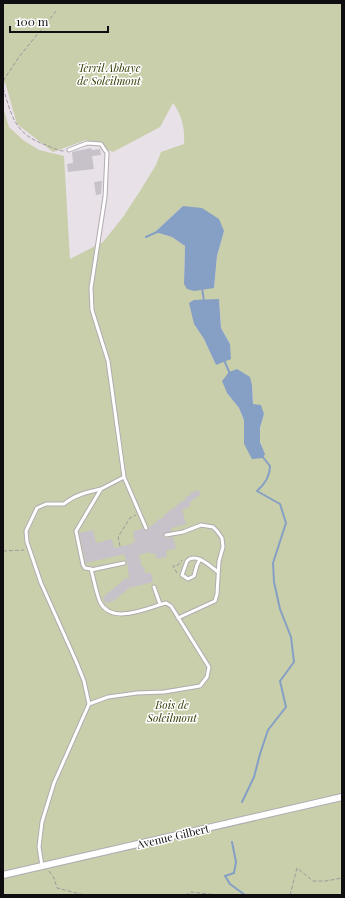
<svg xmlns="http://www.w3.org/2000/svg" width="345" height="898" viewBox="0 0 345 898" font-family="'Playfair Display',serif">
	<rect width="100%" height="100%" fill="#e9e1e8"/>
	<path fill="#c9cfaa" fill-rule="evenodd" d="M3 3H342V895H3V107L9 127 23 140 39 150 64 156 70 259 103 242 123 217 140 191 156 165 161 152 184 144C185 129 182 115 173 103L160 127 113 152 86 140 53 152 17 124 5 82 3 87ZM183 206 224 231 217 256 214 288 184 284 185 246 172 237 155 232ZM219 299 221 328 230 344 216 365 204 339 194 324ZM252 385 253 404 264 414C259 432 257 437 265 454L245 431 244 420 239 408 227 393Z"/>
	<path fill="#869fc4" d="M183 206 202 208 219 219 224 231 217 256 214 288 194 291 187 289 184 284 185 246 172 237 155 232Z
		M219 299 221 328 230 344 231 359 216 365 204 339 194 324 189 303 194 300Z
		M237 369 250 377 252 385 253 404 261 405 264 414 260 428V442L265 454 263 458 252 459 244 444V420L239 408 227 393 222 381 229 372Z"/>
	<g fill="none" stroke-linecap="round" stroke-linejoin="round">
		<path stroke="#869fc4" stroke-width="2" d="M146 237 157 232
			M202 288 204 301
			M224 360 230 374
			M242 802 254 777 260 754 268 730 286 707 280 681 294 662 291 637 280 609 274 582 273 563 286 523 280 504 257 491C265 484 270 477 270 466L262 456
			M232 842 236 862 234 873 225 876 230 884 245 895"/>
	</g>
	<path fill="#c7c1c9" d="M91 148 92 150 100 149 101 155 92 156 94 169 68 172 67 164 73 163 72 152Z
		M102 181 101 194 96 195 94 182Z
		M199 490 200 495 195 498V499L192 500V501L190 502V506L182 510 186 524 171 528 172 531 163 534V537L165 538 173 537 176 548 166 551 167 557 157 559 156 554H153V553L150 554 149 552 139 555 142 567H144L145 573H151L153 582 129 588 126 590V591L124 592V593L121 594V595L118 596 119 597 114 600V601L105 603 103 596H106V594L111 591V590L114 589 113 588 116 587V586L124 580 123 579 129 578 127 562 124 554 86 563 79 533 93 530 96 543 112 539 114 548 132 544V542H135L133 532 143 528 145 531H148L149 527 157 522V520L163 518 165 514 168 513 167 512 170 511V510L176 507 175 506 178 505V504L186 499 185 497 191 495 190 493Z"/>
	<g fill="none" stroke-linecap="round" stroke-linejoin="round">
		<g stroke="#b2abb2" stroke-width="5">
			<path id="lane" d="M69 150 87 143 101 144 107 153 105 197 91 288 92 310 108 361 124 477 146 528
				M166 535 183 532 201 525 213 527 217 531 222 538 223 547 219 561 217 594 215 601 178 618
				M200 559 197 565 194 576 188 579 182 575 187 561C196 552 210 566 218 572
				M91 570 124 563
				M154 587 160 604
				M89 704 108 697 137 693 164 692 200 686 207 677 209 667 171 606 166 603C149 607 112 626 100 602 96 592 94 580 91 569L85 568 83 565 76 531 101 489 124 477
				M42 866 39 847 42 822 54 783 89 704 84 681 76 661 41 583 27 542 26 531 37 508 46 504H64C74 495 88 492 101 489"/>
		</g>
		<g stroke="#b2abb2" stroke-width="8">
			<path id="street" d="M3 875 342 797"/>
		</g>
		<path stroke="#9f999e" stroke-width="1" stroke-dasharray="4 2" stroke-linecap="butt" d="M3 81 19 57 57 10
			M3 88C12 116 14 134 46 145 51 147 58 151 64 151
			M120 546 118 537 130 518 136 515
			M3 551 24 550
			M177 573 173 566 178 565 182 560
			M49 871 54 878 57 888 84 895
			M185 895 191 892 218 895
			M290 895 297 868 313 881H326L342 878"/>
		<use href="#lane" stroke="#fff" stroke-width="3"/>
		<use href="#street" stroke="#fff" stroke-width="6"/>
	</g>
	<g text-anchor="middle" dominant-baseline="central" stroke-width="3" stroke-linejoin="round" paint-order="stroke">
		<g font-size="11" font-style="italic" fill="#363c04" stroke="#fff">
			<text x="109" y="67">Terril Abbaye<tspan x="109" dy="13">de Soleilmont</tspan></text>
			<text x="172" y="704">Bois de<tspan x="172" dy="13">Soleilmont</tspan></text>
		</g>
		<g font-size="11" fill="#100d10" stroke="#fff">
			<text transform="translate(173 836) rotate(-13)">Avenue Gilbert</text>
		</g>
	</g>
	<rect width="345" height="898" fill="none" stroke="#100d10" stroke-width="8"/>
	<path d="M10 26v6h98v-6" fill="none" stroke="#100d10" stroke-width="2"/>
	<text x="16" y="26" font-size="12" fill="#100d10" stroke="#ffffff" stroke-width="3" paint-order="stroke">100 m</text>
</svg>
